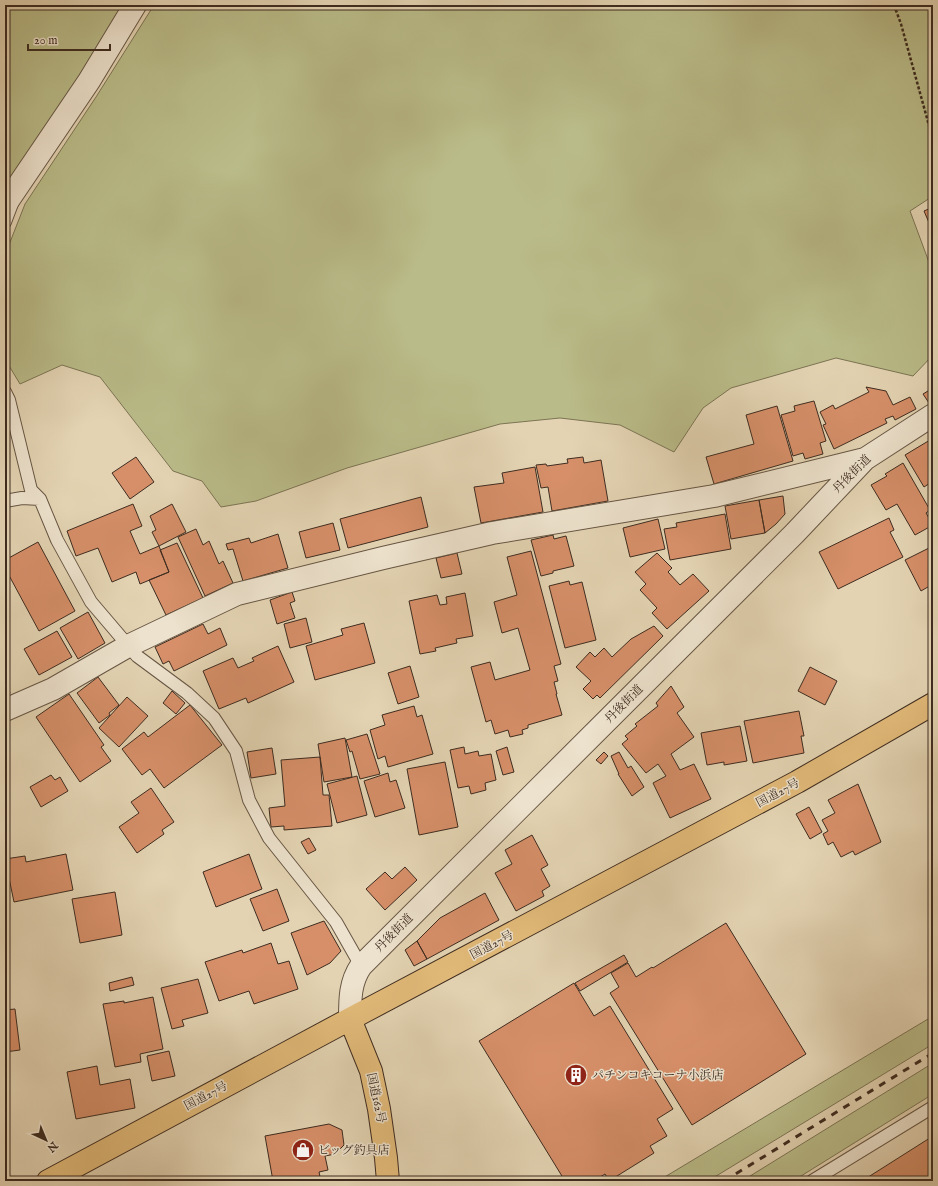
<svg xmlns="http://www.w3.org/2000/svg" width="938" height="1186" viewBox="0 0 938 1186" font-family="'IM FELL English','Noto Serif JP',serif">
	<rect width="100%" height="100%" fill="#e3d3b2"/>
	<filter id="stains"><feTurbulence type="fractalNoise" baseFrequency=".005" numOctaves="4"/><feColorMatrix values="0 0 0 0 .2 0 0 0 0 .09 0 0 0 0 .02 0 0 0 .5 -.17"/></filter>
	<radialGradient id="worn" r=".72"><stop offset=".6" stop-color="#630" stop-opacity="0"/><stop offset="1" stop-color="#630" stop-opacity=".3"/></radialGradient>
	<path fill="#b9bb88" stroke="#7c7454" d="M5 5H123L81 74 5 187Z
		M154 5H933V196L910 211 933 273V355L913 376 836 358 731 388 703 408 674 452 620 425 560 418 500 424 347 468 256 501 221 507 202 481 173 471 100 377 62 365 20 384 5 359V255L25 204 96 97Z
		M933 1016V1044L708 1181H658Z
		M933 1063V1094L793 1181H742Z"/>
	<path fill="#d68f69" stroke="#3e2c20" d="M933 207V232L924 211Z
		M933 383V400L929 403 923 394 933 388 931 384Z
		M866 387 886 391 893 405 910 397 916 409 895 420 893 416 885 419 887 423 834 449 823 425 826 424 820 412 833 405 835 409 869 392Z
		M814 401 826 441 820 443 823 454 805 459 803 453 793 456 781 415 795 411 794 406Z
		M777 406 793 461 714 484 706 457 754 444 746 415Z
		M933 436V481L924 487 905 455 930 440 929 438Z
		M136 457 154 482 130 499 112 473Z
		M583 457 584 463 601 460 608 501 552 511 548 487 541 488 536 465 546 464 547 466 568 463 567 459Z
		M903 463 930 510 926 513 933 525 915 535 897 504 886 510 871 485 887 476 885 474Z
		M535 467 543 512 481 523 474 487 504 483 502 473Z
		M783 496 785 514 776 524 765 533 759 500Z
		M421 497 428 527 348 548 340 519Z
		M759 500 765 533 731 539 725 506Z
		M133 504 142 526 130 531 140 554 159 546 169 572 140 584 136 572 112 582 98 548 76 556 67 531Z
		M172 504 186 532 159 546 152 532 156 530 150 516Z
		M725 514 731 549 670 560 664 529 677 527 676 523Z
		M889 518 894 530 890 532 903 557 838 589 819 552Z
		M658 519 665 549 630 557 623 528Z
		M333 523 340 550 306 558 299 532Z
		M196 529 203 545 209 541 219 564 223 561 233 583 205 596 178 537Z
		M278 534 288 568 243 581 233 549 228 550 226 544 249 538 251 543Z
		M553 535 554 539 566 536 574 566 553 571V573L541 576 531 540Z
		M38 542 75 611 39 631 5 568V560Z
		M177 543 203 598 166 615 149 580 169 572 160 550Z
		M933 546V584L921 591 905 560Z
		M531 551 561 664 554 666 558 681 554 682 557 694H556L562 715 528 725V728L522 730 523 734 510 737 508 730 495 734 491 720 486 722 471 667 490 662 495 680 530 670 518 628 502 633 494 602 517 595 507 557Z
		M457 553 462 574 441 578 436 558Z
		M657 553 672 568 668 572 680 585 693 574 709 591 667 629 652 613 657 608 640 590 646 584 635 572Z
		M569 581 570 585 582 582 596 640 565 648 549 586Z
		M292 592 295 601 290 603 295 618 277 624 270 600Z
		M465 593 473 636 456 639 457 643 435 648 436 651 420 654 409 601 437 595 440 605 447 604 446 597Z
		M88 612 105 643 78 659 60 628Z
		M306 618 312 642 290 648 284 624Z
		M364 623 375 663 315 680 306 646 343 635 341 629Z
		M203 624 208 634 220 628 227 645 174 671 169 661 163 664 155 647Z
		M654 626 663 636 600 698 597 695 593 699 583 689 591 681 576 667 590 652 595 657 604 648 612 657 631 639Z
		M57 631 72 657 39 675 24 649Z
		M278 646 294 682 248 703 246 698 219 709 203 671 233 658 238 668 254 661 252 658Z
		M410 666 419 697 398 704 388 673Z
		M810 667 837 681 825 705 798 691Z
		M98 677 119 705 109 713 110 715 99 723 77 693Z
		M5 683 10 693 5 695Z
		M671 686 684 707 677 713 694 737 671 754 680 770 694 764 711 799 670 818 653 783 666 776 658 764 646 773 622 744 628 739 625 736 637 726 635 724 658 706 656 703Z
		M172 691 185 703 176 714 163 703Z
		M69 694 104 745 101 747 111 761 80 782 36 717Z
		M127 697 148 716 119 747 99 728Z
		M190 705 222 745 164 788 150 769 142 775 122 749 144 732 148 737Z
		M414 706 417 717 422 715 433 754 388 767 385 756 378 759 370 730 385 725 382 715Z
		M799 711 804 736H801L804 753 753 763 744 721Z
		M740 726 747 761 724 765V762L707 765 701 733Z
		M367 734 380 774 360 779 352 751 350 752 346 740Z
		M345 738 352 777 324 782 318 744Z
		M464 747 465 754 478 751 479 756 491 754 496 780 485 783 486 790 471 794 469 786 458 788 450 750Z
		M507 747 514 772 503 775 496 751Z
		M272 748 276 774 251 778 247 752Z
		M604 752 608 756 601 764 596 760Z
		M619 752 628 768 631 766 644 787 632 796 618 774H619L611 756Z
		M320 757 323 795H329L332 826 284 830V826L271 827 269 808 285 806 281 760Z
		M445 762 458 827 419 835 407 769Z
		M388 773 390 782 396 780 405 808 375 817 364 781Z
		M51 775 55 780 60 777 68 791 41 807 30 787Z
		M357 776 367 815 337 823 327 784Z
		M858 784 881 842 855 855 853 851 841 857 833 842 828 845 823 834 828 831 822 820 835 813 828 800Z
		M151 788 174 822 162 830 164 834 137 853 119 827 139 813 131 802Z
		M809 807 822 832 810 839 796 814Z
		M532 835 548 865 541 869 550 886 542 891 544 896 516 911 495 873 512 864 505 850Z
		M309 838 316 850 308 854 301 842Z
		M66 854 73 890 14 902 5 859 25 856 26 862Z
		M249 854 262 889 216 907 203 872Z
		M405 867 417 880 385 910 366 889 385 872 392 879Z
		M277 889 289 921 263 931 250 899Z
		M115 892 122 935 80 943 72 899Z
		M485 893 499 920 427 959 417 941 440 918Z
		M324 921 341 951 330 963 307 975 291 933Z
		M726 923 806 1054 692 1125 610 993 619 987 611 973 628 963 636 977 652 967 653 968Z
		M417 941 427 959 414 966 405 950Z
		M271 943 278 964 289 961 298 989 254 1004 249 991 219 1001 205 962 242 950 243 953Z
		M624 955 628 962 580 991 575 983Z
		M132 977 134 985 110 991 109 983Z
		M198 979 208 1013 182 1020 184 1026 172 1029 161 988Z
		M574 983 594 1016 610 1006 673 1109 657 1119 667 1136 650 1146 654 1153 609 1181 605 1174 593 1181H565L479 1041Z
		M153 997 163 1049 140 1054 141 1062 115 1067 103 1004 124 1001V1003Z
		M15 1009 20 1050 5 1052V1010Z
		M169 1051 175 1076 152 1081 147 1056Z
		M97 1066 100 1085 130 1079 135 1108 76 1119 67 1072Z
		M329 1124 342 1130 344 1145 335 1154 325 1156 328 1170 319 1172 321 1181H273L265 1136Z
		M933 1136V1181H862Z"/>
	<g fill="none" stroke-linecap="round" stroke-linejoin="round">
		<g stroke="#675644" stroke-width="14">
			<path id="service" d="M5 222 13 201
				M5 392 9 400 31 490 40 499 57 540 91 602 137 656 187 693 214 718 236 751 249 800 269 838 336 922 361 966
				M5 501 22 498 40 499
				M812 1181 933 1107"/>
		</g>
		<g stroke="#675644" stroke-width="24">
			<path id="minor" d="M5 205 89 81 135 5
				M5 710 53 689 128 646 237 594 383 558 492 533 714 496 865 459
				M350 1019C350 999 350 982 361 966L795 533 865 459 933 415"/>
		</g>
		<g stroke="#3e2c20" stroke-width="24">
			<path id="trunk" d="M350 1019 371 1071 379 1109 386 1158 388 1181
				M48 1181 350 1019 797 782 933 704"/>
		</g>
		<path stroke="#3e2c20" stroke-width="2.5" stroke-dasharray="3 2" stroke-linecap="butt" d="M894 5 901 24 933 140"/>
		<use href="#service" stroke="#ede2cd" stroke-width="12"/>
		<use href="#minor" stroke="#ede2cd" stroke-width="22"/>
		<use href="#trunk" stroke="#e2ba79" stroke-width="22"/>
		<path stroke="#3e2c20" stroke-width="3" stroke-dasharray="7 7" stroke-linecap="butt" d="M724 1181 933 1053"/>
	</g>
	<defs>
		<g id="building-disc" transform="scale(1.15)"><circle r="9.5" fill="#8f2418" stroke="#ede2cd"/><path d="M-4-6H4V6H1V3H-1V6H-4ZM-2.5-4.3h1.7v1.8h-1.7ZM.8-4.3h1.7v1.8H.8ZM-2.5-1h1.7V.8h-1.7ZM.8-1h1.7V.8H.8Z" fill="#fff"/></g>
		<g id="shop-disc" transform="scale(1.15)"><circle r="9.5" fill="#8f2418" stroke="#ede2cd"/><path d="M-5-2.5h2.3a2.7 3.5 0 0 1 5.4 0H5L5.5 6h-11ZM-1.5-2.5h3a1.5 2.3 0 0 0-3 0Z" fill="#fff"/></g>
	</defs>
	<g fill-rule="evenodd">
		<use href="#building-disc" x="576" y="1075"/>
		<use href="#shop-disc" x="303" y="1150"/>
	</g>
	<g text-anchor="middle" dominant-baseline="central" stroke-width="3" stroke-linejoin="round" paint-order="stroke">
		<g font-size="12" fill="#3e2c20" stroke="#ede2cd">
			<text transform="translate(852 474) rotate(-45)">丹後街道</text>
			<text transform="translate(624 704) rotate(-45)">丹後街道</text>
			<text transform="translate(778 793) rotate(-28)">国道27号</text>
			<text transform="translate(394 933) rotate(-45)">丹後街道</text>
			<text transform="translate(492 945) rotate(-28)">国道27号</text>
			<text transform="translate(206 1096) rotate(-28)">国道27号</text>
			<text transform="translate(376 1098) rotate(78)">国道162号</text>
		</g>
		<g font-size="12" fill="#3e2c20" stroke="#ede2cd" text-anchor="start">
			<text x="592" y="1075">パチンコキコーナ小浜店</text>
			<text x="318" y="1150">ビッグ釣具店</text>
		</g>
	</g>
	<rect width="938" height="1186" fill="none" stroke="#e3d3b2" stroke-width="20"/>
	<rect x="6" y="6" width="926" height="1174" fill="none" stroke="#3e2c20" stroke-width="2"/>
	<rect x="10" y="10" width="918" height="1166" fill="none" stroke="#3e2c20"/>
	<g transform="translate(46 1140) rotate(136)" stroke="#ede2cd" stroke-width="3" paint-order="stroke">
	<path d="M0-3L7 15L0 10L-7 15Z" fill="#3e2c20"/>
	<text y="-6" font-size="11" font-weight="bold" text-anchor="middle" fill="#3e2c20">N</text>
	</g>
	<path d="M28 44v6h82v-6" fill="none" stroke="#3e2c20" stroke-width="2"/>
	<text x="34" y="44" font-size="12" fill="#3e2c20" stroke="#ede2cd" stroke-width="3" paint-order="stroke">20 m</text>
	<rect width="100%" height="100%" filter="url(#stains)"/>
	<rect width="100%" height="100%" fill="url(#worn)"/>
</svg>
